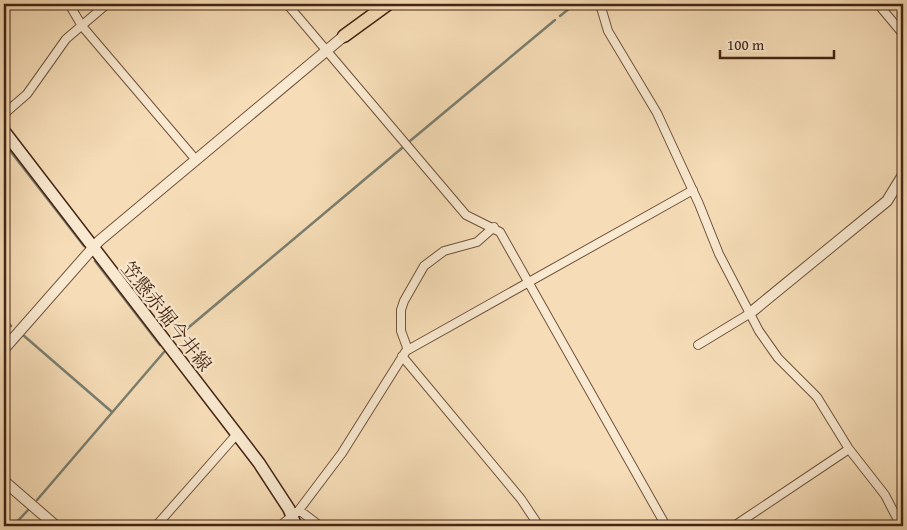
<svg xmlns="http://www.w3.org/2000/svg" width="907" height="530" viewBox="0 0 907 530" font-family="'Gentium Book Plus','Noto Serif JP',serif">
	<rect width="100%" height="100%" fill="#f6ddb7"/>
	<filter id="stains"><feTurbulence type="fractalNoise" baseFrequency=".004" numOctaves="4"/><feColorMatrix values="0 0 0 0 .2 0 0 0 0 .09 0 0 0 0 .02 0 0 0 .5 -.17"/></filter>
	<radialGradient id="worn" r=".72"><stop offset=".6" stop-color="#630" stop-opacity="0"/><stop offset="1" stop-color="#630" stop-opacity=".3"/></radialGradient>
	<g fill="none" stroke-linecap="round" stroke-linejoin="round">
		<path stroke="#7a7f71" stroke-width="2.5" d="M560 16 575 4
			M410 141 555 20
			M4 143 84 246
			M95 261 160 345
			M4 319 11 326
			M23 335 112 412
			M176 338 402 148
			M37 500 164 352
			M13 526 29 509"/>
		<g stroke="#71523c" stroke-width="10">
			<path id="minor" d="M69 4 82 26 196 160
				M287 4 466 215 500 232 666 526
				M600 4 608 31 657 113 699 204 719 254 759 331 778 358 817 397 849 449 885 495 901 526
				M878 4 903 34
				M4 114 27 94 66 39 107 4
				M698 345 749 314
				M408 350 401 331V310L404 301 424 266 444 251 477 242 494 227
				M402 356 521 499 539 526
				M299 510 320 526
				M156 526 237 434
				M280 526 299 510 342 453 406 351 693 190
				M734 526 849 449"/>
		</g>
		<g stroke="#71523c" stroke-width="12">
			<path id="tertiary" d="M749 314 887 201 903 175
				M4 349 99 241 344 36
				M4 481 56 526"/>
		</g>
		<g stroke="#452413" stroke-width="14">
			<path id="secondary" d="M4 131 259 463 289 509 296 526"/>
		</g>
		<g stroke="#452413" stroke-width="15">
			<path id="primary" d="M344 36 388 4"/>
		</g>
		<use href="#minor" stroke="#f9e9d0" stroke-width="8"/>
		<use href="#tertiary" stroke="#f9e9d0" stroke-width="10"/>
		<use href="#secondary" stroke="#f9e9d0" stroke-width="11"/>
		<use href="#primary" stroke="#f6ddb7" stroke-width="12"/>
	</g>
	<g text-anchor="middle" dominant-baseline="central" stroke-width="4.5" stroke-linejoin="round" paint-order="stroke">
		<g font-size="19" fill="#452413" stroke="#f9e9d0">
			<text transform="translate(167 316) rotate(52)">笠懸赤堀今井線</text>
		</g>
	</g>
	<rect width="907" height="530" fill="none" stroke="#f6ddb7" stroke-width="20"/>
	<rect x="5" y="5" width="897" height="520" fill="none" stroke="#452413" stroke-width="2.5"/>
	<rect x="10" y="10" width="887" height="510" fill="none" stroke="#452413"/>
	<path d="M720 50v8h114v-8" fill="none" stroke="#452413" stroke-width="2.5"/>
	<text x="727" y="50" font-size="15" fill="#452413" stroke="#f9e9d0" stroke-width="4" paint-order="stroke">100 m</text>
	<rect width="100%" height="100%" filter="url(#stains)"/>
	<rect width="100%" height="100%" fill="url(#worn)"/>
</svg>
